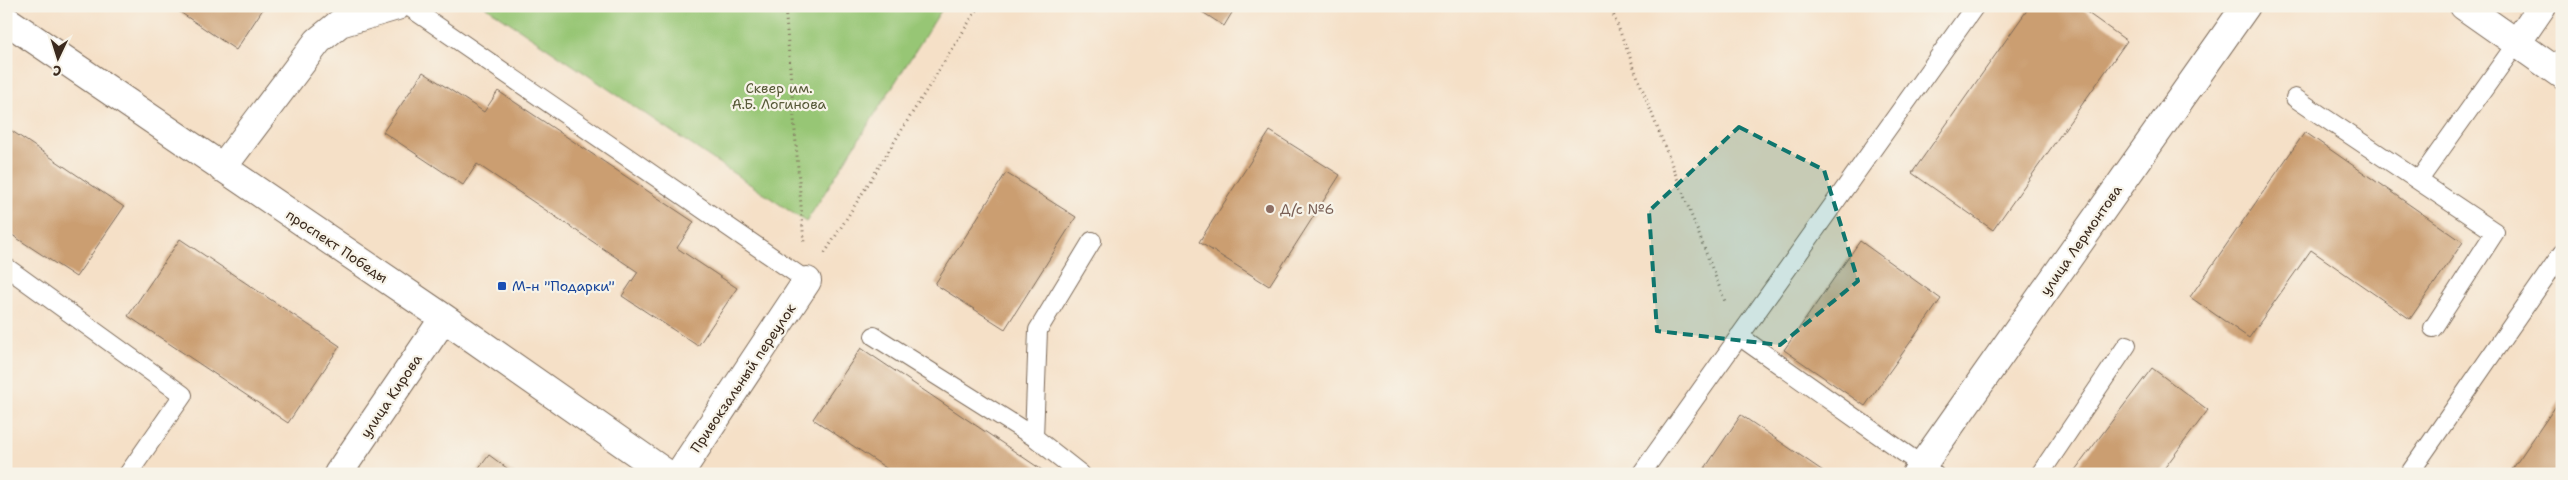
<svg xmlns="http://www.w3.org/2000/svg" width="2568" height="480" viewBox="0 0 2568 480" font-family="'Shantell Sans',sans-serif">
	<rect width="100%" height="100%" fill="#f7f3e8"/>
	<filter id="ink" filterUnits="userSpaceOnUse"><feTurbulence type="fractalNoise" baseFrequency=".02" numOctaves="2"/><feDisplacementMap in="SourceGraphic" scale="10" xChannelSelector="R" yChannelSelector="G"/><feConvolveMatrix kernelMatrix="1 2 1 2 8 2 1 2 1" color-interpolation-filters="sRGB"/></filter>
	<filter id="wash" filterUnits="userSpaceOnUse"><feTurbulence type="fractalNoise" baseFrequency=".0096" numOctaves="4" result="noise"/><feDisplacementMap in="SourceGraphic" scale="20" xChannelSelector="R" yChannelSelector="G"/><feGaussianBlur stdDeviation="1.12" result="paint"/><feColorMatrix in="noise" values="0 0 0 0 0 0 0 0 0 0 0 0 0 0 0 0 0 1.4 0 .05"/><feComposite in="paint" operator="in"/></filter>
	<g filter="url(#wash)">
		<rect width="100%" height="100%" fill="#f5e0c7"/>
		<path fill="#97c675" stroke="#69784a" d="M485 6H944L806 222Z"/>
		<g id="blocks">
			<path fill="#cb9e71" d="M171 6H265L236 50Z
				M1193 6H1236L1224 26Z
				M2030 6H2078L2127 41 1993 230 1912 173Z
				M423 72 484 112 498 91 694 222 677 248 737 288 698 346 622 296 638 272 477 164 463 185 383 132Z
				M6 127 124 207 76 277 6 231Z
				M1270 131 1340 175 1269 286 1199 242Z
				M2305 132 2463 242 2410 319 2311 250 2249 338 2190 297Z
				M1006 173 1076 217 1005 329 935 284Z
				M180 239 340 346 288 423 128 316Z
				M1860 241 1941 299 1865 406 1784 350Z
				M861 348 1048 474H895L813 419Z
				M2152 368 2208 410 2160 474H2072Z
				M2562 397V474H2509Z
				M1741 415 1823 471 1821 474H1701Z
				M489 455 515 474H475Z"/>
		</g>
	</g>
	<g filter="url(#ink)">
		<use href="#blocks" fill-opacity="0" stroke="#7c6a59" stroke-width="1"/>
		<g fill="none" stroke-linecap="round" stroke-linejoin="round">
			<g stroke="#7c6a59" stroke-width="20">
				<path id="lane" d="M408 6 807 281
					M2295 98 2495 232 2433 328
					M2419 180 2516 44
					M6 267 183 395 128 474
					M874 336 1034 437 1081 474
					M1739 336 1934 474
					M1034 437 1038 330 1092 241
					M1641 474 1975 6
					M2040 474 2127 345
					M2409 474 2562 253"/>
			</g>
			<g stroke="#7c6a59" stroke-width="30">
				<path id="street" d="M6 20 444 318 667 474
					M222 168 318 41 340 23 397 6
					M338 474 444 318
					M679 474 807 281
					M1916 474 2246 6"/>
			</g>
			<g stroke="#7c6a59" stroke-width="30">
				<path id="secondary" d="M2464 6 2562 75
					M2516 44 2542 6"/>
			</g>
			<path stroke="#7c6a59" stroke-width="3" stroke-dasharray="1 4" stroke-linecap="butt" d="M785 6 804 243
				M1610 6 1726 304
				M825 253 979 6"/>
			<use href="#lane" stroke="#fff" stroke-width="18"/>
			<use href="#street" stroke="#fff" stroke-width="28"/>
			<use href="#secondary" stroke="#fff" stroke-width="28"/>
		</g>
	</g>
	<path fill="#0f766e" fill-opacity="0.2" stroke="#0f766e" stroke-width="4" stroke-dasharray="10 6" stroke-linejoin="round" d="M1739 127 1824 170 1858 281 1780 345 1657 331 1649 211Z"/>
	<circle fill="#8d6e63" stroke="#f7f3e8" stroke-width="2" cx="1270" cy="209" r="5"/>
	<rect fill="#1a4fb4" stroke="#f7f3e8" stroke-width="2" x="497" y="281" width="10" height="10" rx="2.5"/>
	<g text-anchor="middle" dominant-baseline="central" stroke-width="4.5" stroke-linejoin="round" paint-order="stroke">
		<g font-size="14" fill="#575938" stroke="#f7f3e8">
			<text x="779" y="88">Сквер им.<tspan x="779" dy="16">А.Б. Логинова</tspan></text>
		</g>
		<g font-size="14" fill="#785e54" stroke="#f7f3e8" text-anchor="start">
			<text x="1280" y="209">Д/с №6</text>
		</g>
		<g font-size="14" fill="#3b2a1e" stroke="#f7f3e8">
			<text transform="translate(2081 240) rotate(-55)">улица Лермонтова</text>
			<text transform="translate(337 246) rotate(34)">проспект Победы</text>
			<text transform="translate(743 378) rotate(-56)">Привокзальный переулок</text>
			<text transform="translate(391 396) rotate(-56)">улица Кирова</text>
		</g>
		<g font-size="14" fill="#164399" stroke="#f7f3e8" text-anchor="start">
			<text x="512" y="286">М-н "Подарки"</text>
		</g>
	</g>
	<rect width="2568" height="480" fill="none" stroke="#f7f3e8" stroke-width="25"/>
	<g transform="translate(58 58) rotate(184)" stroke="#f7f3e8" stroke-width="4" paint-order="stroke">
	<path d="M0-4L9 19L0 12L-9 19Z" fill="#3b2a1e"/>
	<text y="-8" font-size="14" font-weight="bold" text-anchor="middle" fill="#3b2a1e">С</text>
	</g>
</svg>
